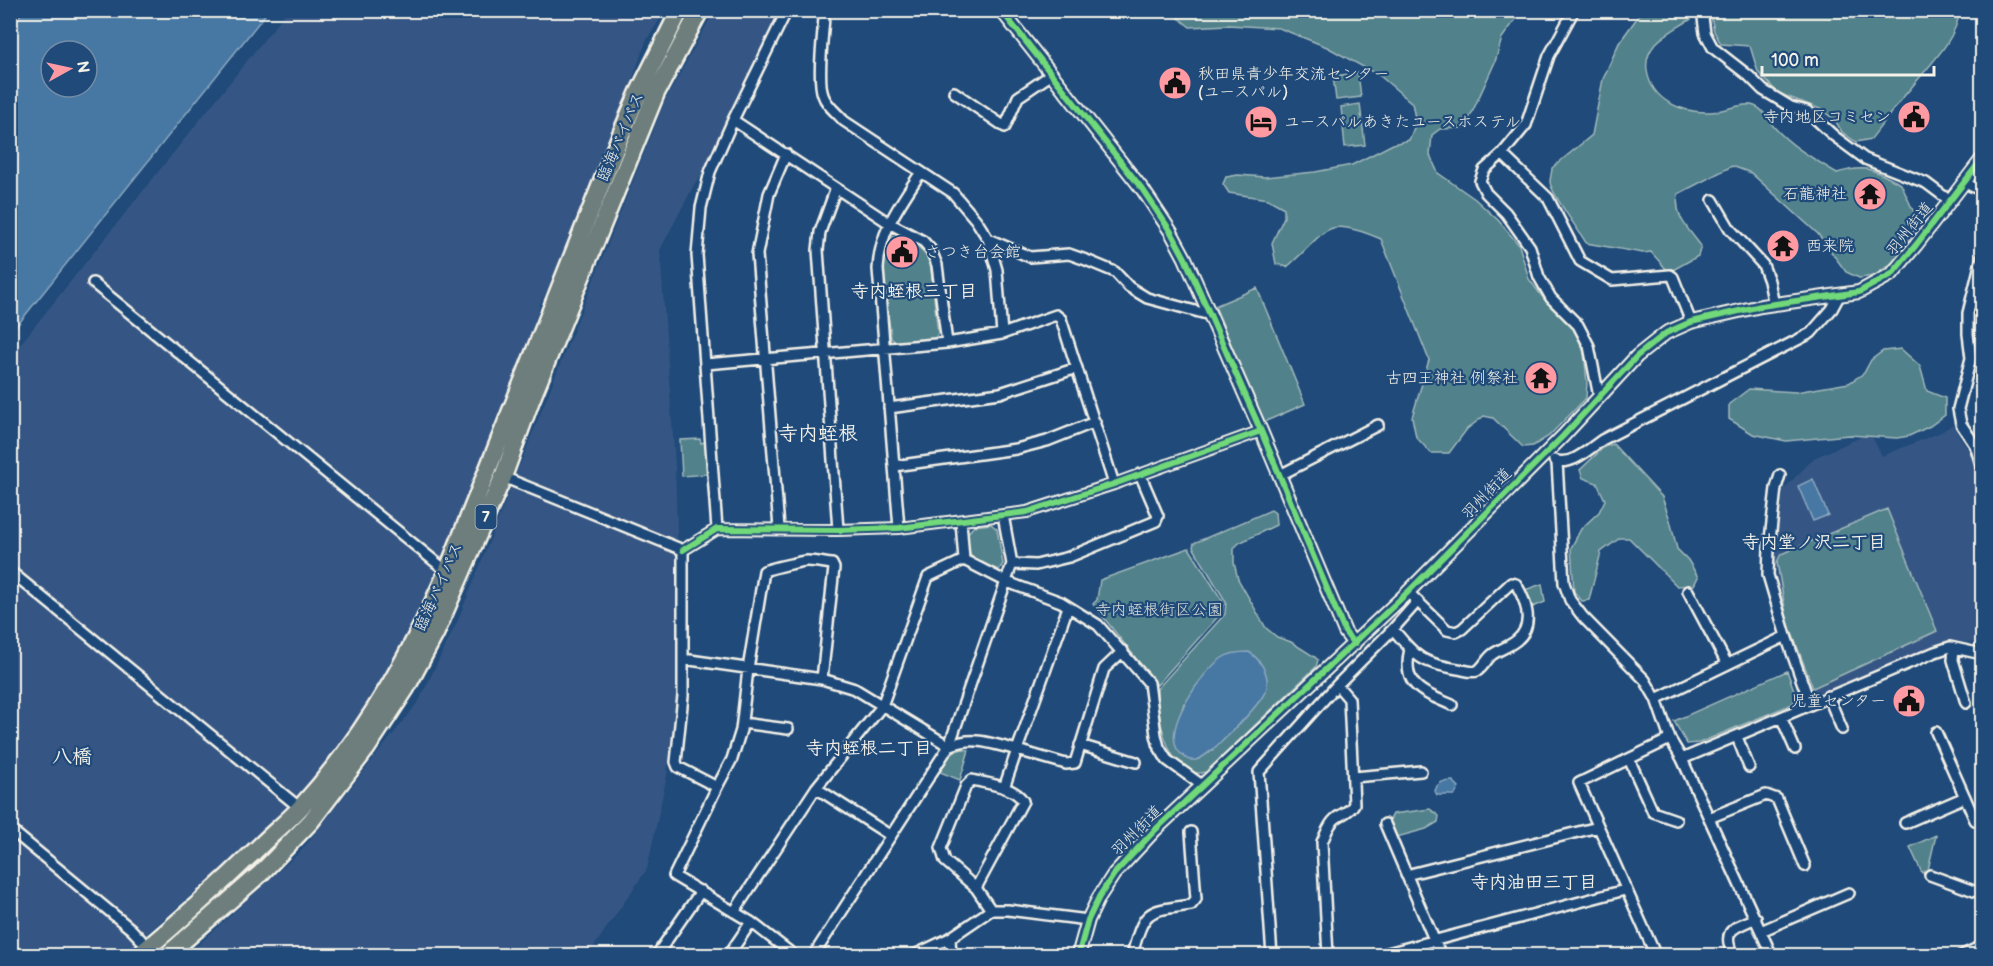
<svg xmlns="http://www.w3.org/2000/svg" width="1993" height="966" viewBox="0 0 1993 966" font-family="'Balsamiq Sans','Klee One',sans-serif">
	<rect width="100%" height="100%" fill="#1f4a7a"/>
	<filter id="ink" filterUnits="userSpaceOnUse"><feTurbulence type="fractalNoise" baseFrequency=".0167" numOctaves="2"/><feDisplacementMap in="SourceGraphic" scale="12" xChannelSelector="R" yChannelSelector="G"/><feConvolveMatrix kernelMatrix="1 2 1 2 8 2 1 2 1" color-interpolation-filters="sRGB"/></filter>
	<g filter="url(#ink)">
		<path fill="#365684" d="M287 11H665L646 41 615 129 562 261 540 304 521 368 496 418 452 542 378 693 333 758 276 822 122 955H11L10 357Z
			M717 11H779L736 97 702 176 695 183 660 250 675 465 681 659 667 775 647 869 588 955 186 956 301 851 419 701 458 620 665 101 711 17Z
			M1952 425 1974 459 1982 519V644L1955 641 1812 697 1784 615 1777 577 1775 549 1784 489 1814 458 1870 433 1882 456 1941 432Z"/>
		<path fill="#51818b" stroke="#a2b9ba" stroke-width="1.5" fill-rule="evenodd" d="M1170 11H1522L1502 38 1495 62 1465 128 1440 129 1432 135 1430 155 1438 173 1475 199 1498 220 1519 245 1529 279 1544 299 1575 330 1584 352 1587 383 1586 398 1549 436 1533 446 1523 447 1493 418 1484 416 1467 429 1449 453H1431L1416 437 1412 417 1429 360 1381 239C1322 214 1329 231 1287 267L1276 264 1272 243 1284 217V208L1268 199 1229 193 1223 184 1226 177 1238 175 1265 177 1315 172 1352 165 1393 144 1409 140 1416 123 1412 103 1380 76 1327 47 1279 28 1228 25 1190 27Z
			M1642 11H1653L1663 13 1666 11H1692L1691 19C1671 32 1643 43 1647 71 1652 101 1682 113 1710 112 1723 112 1739 103 1751 105 1763 107 1767 119 1774 127 1792 147 1814 159 1837 173 1869 164 1872 170 1901 184L1917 219 1914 231 1897 259 1874 276 1859 278 1846 272 1818 234 1751 173 1732 166 1678 194C1674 217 1688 228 1701 246L1698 256 1673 270H1667L1651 252 1643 253 1586 243C1579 230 1551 194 1550 182 1550 178 1552 172 1552 168L1592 135 1603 79 1619 43Z
			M1710 11V10L1960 11C1955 42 1930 64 1911 88 1897 104 1884 122 1871 139L1856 142 1842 132 1835 120 1820 109 1778 93 1758 72 1750 46 1721 44 1714 31Z
			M1358 73 1361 97 1336 100 1333 76Z
			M1360 104 1365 145 1345 147 1341 107Z
			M896 235 917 245 930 261 938 334 933 340 897 344 891 338C889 317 878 257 888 240 890 238 893 236 896 235Z
			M1257 288 1305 404 1264 422 1215 306Z
			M1901 349 1920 366 1927 391 1945 398V415L1930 426 1909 436 1897 438 1849 435 1786 441 1753 434 1729 419V404L1749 389 1796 392 1849 383 1864 373 1871 360 1883 351Z
			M700 439 701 443 705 442 708 474 682 476 680 440Z
			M1613 444 1662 497 1670 520 1677 549 1688 560 1698 577 1694 585 1677 586 1629 538H1620L1601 552 1589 600 1582 601 1574 592 1571 548 1581 529 1599 512 1605 500 1597 483 1583 478 1580 470 1604 447Z
			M1887 509 1937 631 1813 688 1787 620 1777 562 1781 554Z
			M1271 510 1275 513 1276 525 1239 543 1234 548V563L1238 579 1266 628 1277 637 1291 642 1315 657 1318 660 1316 667 1206 772C1169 781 1159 721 1157 696V689L1225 614 1226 602 1193 547 1194 543ZM1259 701 1236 728 1209 753 1175 733 1184 703Z
			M991 524 997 529 1003 564 999 570 987 567 970 555 967 534 974 526Z
			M1189 548 1223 602 1222 612 1157 685 1093 604 1097 600 1100 580Z
			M1542 584 1545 602 1533 607 1525 590Z
			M1787 671 1797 698 1792 704 1699 743 1687 744 1674 721Z
			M962 749 969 750 960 780 940 772 951 753Z
			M1430 809 1439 816 1438 822 1426 829 1397 837C1391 828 1387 823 1393 814Z
			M1936 835 1928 870 1922 873 1910 847Z"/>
		<path fill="#4777a3" stroke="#8ca8bf" stroke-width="1.5" fill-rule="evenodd" d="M25 11H268L11 333 10 24ZM51 51H87V87H51Z
			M1813 479 1828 515 1813 521 1798 486Z
			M1249 652C1260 659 1269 673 1267 687 1264 702 1210 757 1196 760 1193 761 1190 760 1187 759 1184 756 1179 753 1177 749 1164 725 1203 671 1222 658 1229 653 1240 652 1249 652Z
			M1453 781 1459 787 1455 795H1437L1435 791 1437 786 1442 782Z"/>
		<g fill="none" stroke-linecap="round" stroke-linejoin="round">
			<g stroke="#f4f1e8" stroke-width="14">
				<path id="minor" d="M819 10 824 17C823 36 817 79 823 95 826 105 837 113 844 121L953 193 976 220 988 239 997 270 1002 334
					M1574 10 1549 56 1526 125 1502 154 1484 170 1480 181 1486 193 1506 213 1530 247 1539 277 1551 298 1578 325 1589 346 1599 397
					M1702 10 1705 33 1713 48 1749 76 1763 90 1791 107 1807 111 1834 136 1865 159 1926 183 1950 201
					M954 92 1005 127 1018 97 1052 74
					M733 120 889 223 923 241 931 250 937 265 947 343
					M1502 154 1548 198 1580 261 1612 280 1670 275 1673 277 1691 322
					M1965 183 1982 191
					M836 188 820 232 818 250 838 530
					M1713 200 1730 229 1763 265 1769 281 1774 305
					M988 239 1030 257 1069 254 1086 260 1115 272 1129 287 1147 298 1210 315
					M1982 257 1968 313V334L1971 358 1958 409 1961 424 1975 445 1982 468
					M93 283 449 573
					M706 364 947 343 1002 334 1056 315 1061 319 1114 484
					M889 408 1000 393 1077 368
					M1554 460C1571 467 1589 449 1602 440L1811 333 1832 309 1839 296
					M1557 462 1564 583 1570 600 1583 617 1645 680 1656 699 1670 739 1682 759 1772 956
					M894 466 1016 449 1047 441 1095 422
					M1280 475 1378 425
					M1780 475 1776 488 1769 548 1768 575 1786 636 1810 704
					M503 477 683 550
					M1003 515 1012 564 1036 565 1069 557 1156 521 1158 516 1140 474
					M961 521 964 560
					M779 528 757 254 769 194 786 154
					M899 528 878 269C880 229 900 205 921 172
					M717 529 697 255 701 208 710 172 733 120 787 10
					M683 550 717 529 838 530 899 528 1027 512 1114 484 1261 431
					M683 550V696L676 762 678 767 717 787 674 876 751 922 795 956
					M964 560 1007 582 1061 602 1098 625 1149 683 1156 735 1159 747 1167 760 1203 786
					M10 571 300 808
					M1688 591 1727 664
					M1068 607 1017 750 1066 764 1075 763 1104 669 1123 651
					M1393 629C1417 658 1421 663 1458 669 1464 670 1472 673 1477 671 1483 668 1487 658 1493 654 1501 649 1510 646 1517 640 1535 625 1526 601 1516 584L1511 583 1462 629 1456 632 1447 630 1408 592
					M1954 648 1953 660 1966 703
					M1410 649C1401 686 1422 692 1452 705
					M683 659 822 679 855 689 949 746
					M1828 696 1842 729
					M1656 699 1786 636
					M1781 717 1795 749
					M742 723 788 729
					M1936 732 1975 820 1982 823
					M1737 737 1749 767
					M1080 745 1136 762
					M949 746C974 735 992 744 1017 750L1004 788
					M1629 759 1653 812 1676 820
					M1682 759 1935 652 1950 647 1982 654
					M1354 777 1421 771
					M717 787 732 759 741 730 748 669 764 571C768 569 802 561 807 561 815 561 824 563 832 564L834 568 822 679
					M816 788 891 836
					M1709 818 1766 795 1777 799 1805 866
					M1905 823 1965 797
					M1385 824 1441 956
					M10 829 131 929 148 947
					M1406 875 1598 827
					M1930 875 1982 894
					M976 888 945 861 941 848 966 786 972 780C988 784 1014 786 1023 801L976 888 991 910
					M734 912 816 788 882 706 928 577 964 560
					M1761 931 1849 893
					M950 938 951 956
					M656 956 701 891
					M728 956 751 922
					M813 956 949 746 1012 564
					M912 956 950 938 991 910H1008L1088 920
					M1134 956 1133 951C1145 908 1148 911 1191 905L1196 899 1191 832
					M1272 956 1259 772 1337 685 1393 629 1417 602
					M1328 956 1322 842C1326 834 1328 825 1335 819 1342 813 1349 813 1354 804L1349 699 1337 685
					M1376 956 1625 890
					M1656 956 1579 783 1670 739
					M1733 956C1721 929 1734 928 1756 918
					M1960 956 1982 946"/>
			</g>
			<g stroke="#f4f1e8" stroke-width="16">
				<path id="tertiary" d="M1001 10 1143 190 1171 232 1185 258 1261 431 1345 632 1354 644
					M1078 956 1088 920 1099 897 1114 874 1154 831 1408 592 1563 436 1637 356 1666 333 1691 322 1761 306 1859 292 1892 274 1916 245 1982 159"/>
			</g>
			<g stroke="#f4f1e8" stroke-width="21">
				<path id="trunk" d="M138 956C180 921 221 884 260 846 273 833 288 821 300 808 363 739 410 657 447 572L621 134 639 92 680 10
					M166 956 261 873 311 821 366 749 406 688 435 634 503 477 531 400 656 93 700 10"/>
			</g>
			<use href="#minor" stroke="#1f4a7a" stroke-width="9"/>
			<use href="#tertiary" stroke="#1f4a7a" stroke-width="12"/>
			<use href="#trunk" stroke="#6d7e7c" stroke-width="16"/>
			<g stroke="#1f4a7a" stroke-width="10">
				<path id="cycleway" d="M1001 10 1143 190 1171 232 1185 258 1261 431 1345 632 1354 644
					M683 550 717 529 838 530 899 528 1027 512 1114 484 1261 431
					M1078 956 1088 920 1099 897 1114 874 1154 831 1408 592 1563 436 1637 356 1666 333 1691 322 1761 306 1859 292 1892 274 1916 245 1982 159"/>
			</g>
			<use href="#cycleway" stroke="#71d979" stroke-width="6"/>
		</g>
	</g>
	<defs>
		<g id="civic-disc" transform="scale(1.725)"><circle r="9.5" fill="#ff9aa2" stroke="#1f4a7a"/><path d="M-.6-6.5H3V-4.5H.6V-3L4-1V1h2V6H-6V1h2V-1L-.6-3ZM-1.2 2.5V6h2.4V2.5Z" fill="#111"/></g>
		<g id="hotel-disc" transform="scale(1.725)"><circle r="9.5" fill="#ff9aa2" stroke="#1f4a7a"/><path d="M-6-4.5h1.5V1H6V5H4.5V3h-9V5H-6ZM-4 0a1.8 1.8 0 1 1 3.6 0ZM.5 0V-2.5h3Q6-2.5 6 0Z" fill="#111"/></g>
		<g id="temple-disc" transform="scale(1.725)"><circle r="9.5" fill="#ff9aa2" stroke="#1f4a7a"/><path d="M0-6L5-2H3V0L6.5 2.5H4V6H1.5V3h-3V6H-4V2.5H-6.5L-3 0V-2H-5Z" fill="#111"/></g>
	</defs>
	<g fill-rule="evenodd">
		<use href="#civic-disc" x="1175" y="83"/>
		<use href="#civic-disc" x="1914" y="117"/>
		<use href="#hotel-disc" x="1261" y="122"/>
		<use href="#temple-disc" x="1870" y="194"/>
		<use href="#temple-disc" x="1783" y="246"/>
		<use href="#civic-disc" x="902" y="252"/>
		<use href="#temple-disc" x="1541" y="378"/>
		<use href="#civic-disc" x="1909" y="701"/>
	</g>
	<g text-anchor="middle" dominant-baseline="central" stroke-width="4.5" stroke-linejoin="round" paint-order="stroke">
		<rect fill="#1f4a7a" stroke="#b4bfc7" stroke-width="1.5" x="475.5" y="505" width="21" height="24" rx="4.5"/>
		<g font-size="15" font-weight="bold" fill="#f4f1e8">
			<text x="486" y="517">7</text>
		</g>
		<g font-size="16" fill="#f4f1e8" stroke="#1f4a7a" text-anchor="start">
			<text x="1198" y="74">秋田県青少年交流センター<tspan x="1198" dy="18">(ユースパル)</tspan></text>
			<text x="1891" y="117" text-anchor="end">寺内地区コミセン</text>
			<text x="1284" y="122">ユースパルあきたユースホステル</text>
			<text x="1847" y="194" text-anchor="end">石龍神社</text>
			<text x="1806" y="246">西来院</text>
			<text x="925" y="252">さつき台会館</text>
			<text x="1518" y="378" text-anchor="end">古四王神社 例祭社</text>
			<text x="1886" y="701" text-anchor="end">児童センター</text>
		</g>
		<g font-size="16" fill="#f4f1e8" stroke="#1f4a7a">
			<text transform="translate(621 137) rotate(-67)">臨海バイパス</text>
			<text transform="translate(1910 229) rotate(-51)">羽州街道</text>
			<text transform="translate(1487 494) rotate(-46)">羽州街道</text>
			<text transform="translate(439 587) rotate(-66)">臨海バイパス</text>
			<text transform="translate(1137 831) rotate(-45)">羽州街道</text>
		</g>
		<g font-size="16" fill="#dce0da" stroke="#1f4a7a">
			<text x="1159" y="610">寺内蛭根街区公園</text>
		</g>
		<g font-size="18" font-weight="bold" fill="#f4f1e8" stroke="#1f4a7a">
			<text x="914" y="291">寺内蛭根三丁目</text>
			<text x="1814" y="542">寺内堂ノ沢二丁目</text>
			<text x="869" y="748">寺内蛭根二丁目</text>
			<text x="1534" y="882">寺内油田三丁目</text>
		</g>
		<g font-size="20" font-weight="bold" fill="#f4f1e8" stroke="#1f4a7a">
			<text x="818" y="434">寺内蛭根</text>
			<text x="72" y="757">八橋</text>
		</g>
	</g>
	<rect width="1993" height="966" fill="none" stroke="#1f4a7a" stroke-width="36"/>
	<rect x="18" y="18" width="1957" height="930" fill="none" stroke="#f4f1e8" stroke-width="2" filter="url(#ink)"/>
	<g transform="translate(69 69) rotate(82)"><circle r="28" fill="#1f4a7a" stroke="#748da6" stroke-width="1.5"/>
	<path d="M0-4.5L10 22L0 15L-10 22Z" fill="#ff9aa2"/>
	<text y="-9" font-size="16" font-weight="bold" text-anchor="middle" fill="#f4f1e8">N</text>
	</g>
	<path d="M1762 66v9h172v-9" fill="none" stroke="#f4f1e8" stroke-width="3"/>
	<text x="1771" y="66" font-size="18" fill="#f4f1e8" stroke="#1f4a7a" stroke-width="4.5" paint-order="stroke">100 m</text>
</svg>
